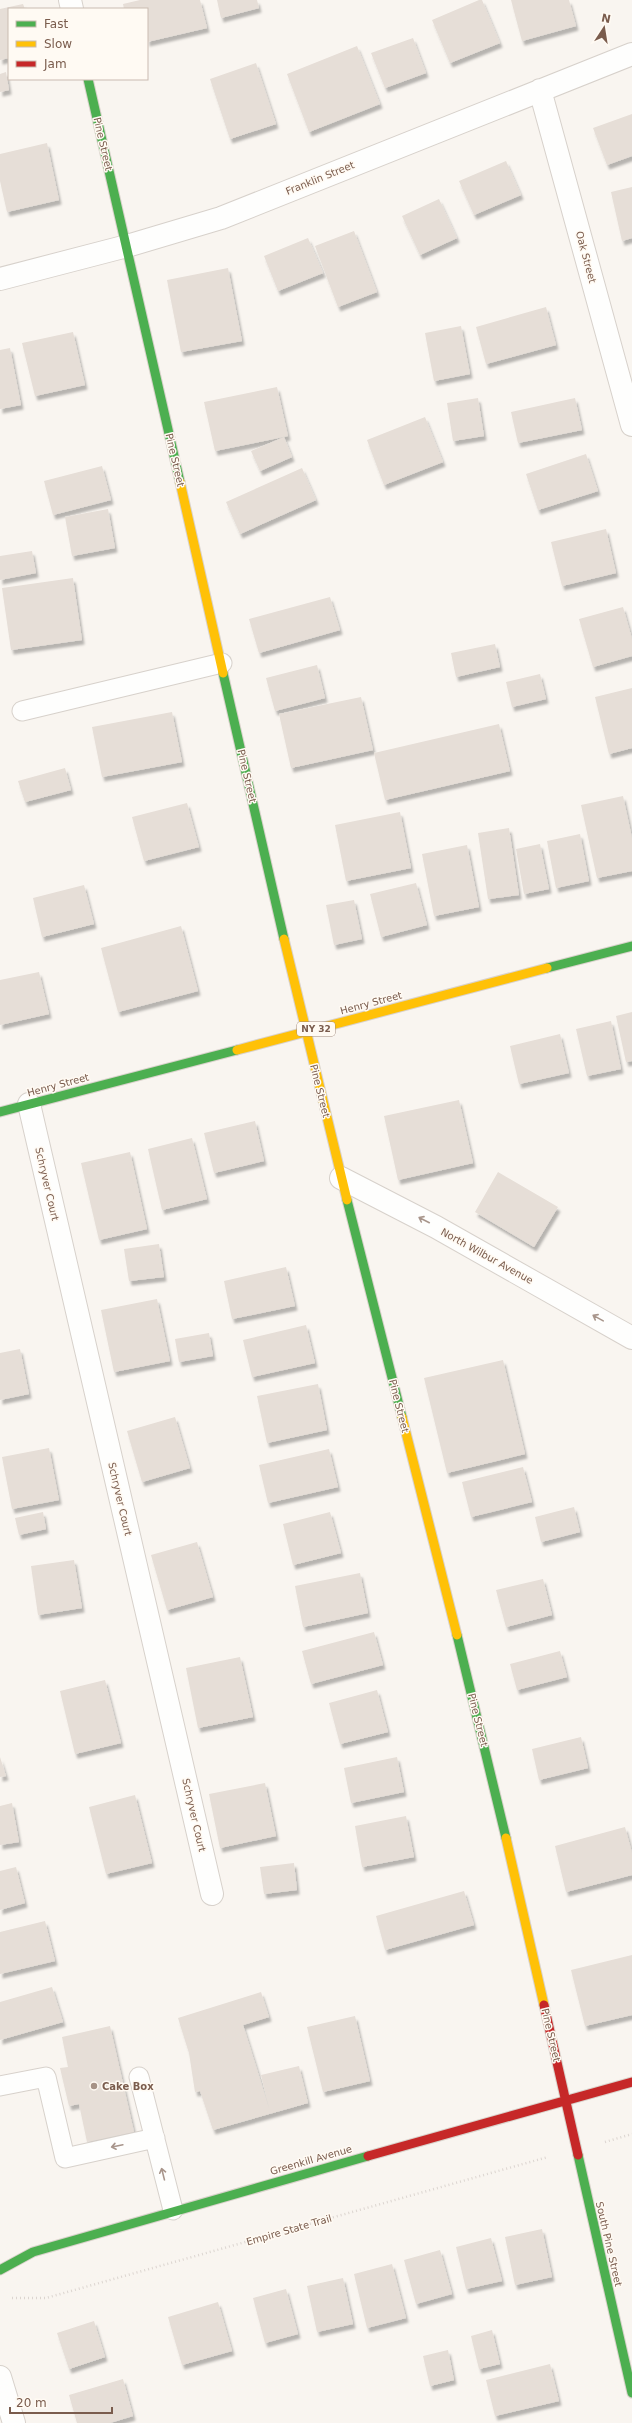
<svg xmlns="http://www.w3.org/2000/svg" width="632" height="2423" viewBox="0 0 632 2423" font-family="'DejaVu Sans',sans-serif">
	<defs>
		<filter id="shadow"><feDropShadow dx="2.5" dy="4.5" stdDeviation="1" flood-color="#0004"/></filter>
	</defs>
	<rect width="100%" height="100%" fill="#f9f5f0"/>
	<path fill="#e6ded7" filter="url(#shadow)" d="M140 0H200L207 28 147 42V9H124L123 4Z
		M217 0H257L259 8 221 18Z
		M479 0H482L500 43 450 63 432 20Z
		M511 0H569L576 26 522 41Z
		M23 4 25 9H9V58L0 60V9Z
		M413 38 426 73 385 88 371 53Z
		M357 46 380 104 309 132 287 74Z
		M256 63 276 124 230 139 210 79Z
		M6 72 9 90 0 92V74Z
		M632 114V156L607 165 593 128Z
		M47 143 59 200 7 212 0 181V154Z
		M506 161 521 195 474 215 459 181Z
		M632 187V238L622 241 611 192Z
		M439 199 457 238 420 255 402 216Z
		M354 231 377 292 338 307 315 246Z
		M308 238 323 273 278 291 264 256Z
		M228 268 242 341 181 352 167 280Z
		M546 307 556 345 486 364 476 327Z
		M461 326 470 374 434 381 425 333Z
		M73 332 85 385 35 396 22 343Z
		M10 348 21 405 0 409V350Z
		M277 387 288 436 215 451 204 402Z
		M478 398 484 436 453 441 447 403Z
		M575 398 582 430 518 443 511 412Z
		M425 417 443 462 384 485 367 440Z
		M284 437 292 457 260 471 251 451Z
		M586 454 598 491 538 510 526 474Z
		M102 466 111 500 53 515 44 481Z
		M302 468 316 500 240 534 226 502Z
		M108 509 115 548 72 556 65 517Z
		M606 529 616 573 562 586 551 542Z
		M32 551 36 573 0 580V556Z
		M73 578 82 640 11 650 2 588Z
		M330 597 340 630 259 653 249 619Z
		M623 607 632 639V656L593 667 579 619Z
		M495 644 500 667 456 677 451 653Z
		M317 665 325 698 275 711 266 678Z
		M540 674 546 699 512 707 506 682Z
		M632 688V748L609 754 595 697Z
		M361 697 373 750 291 768 279 714Z
		M172 712 182 762 102 777 92 727Z
		M499 724 510 771 385 800 374 753Z
		M65 768 71 790 25 802 18 781Z
		M623 796 632 838V871L597 878 581 805Z
		M187 803 199 847 144 861 132 817Z
		M400 812 411 868 346 881 335 825Z
		M509 828 519 895 488 899 478 833Z
		M580 834 589 881 556 888 547 841Z
		M540 844 549 889 524 894 516 849Z
		M467 845 479 907 434 916 422 854Z
		M416 883 427 925 381 937 370 894Z
		M84 885 94 924 42 937 33 898Z
		M354 900 362 939 334 945 326 905Z
		M181 926 198 991 118 1012 101 948Z
		M39 972 49 1014 0 1025V980Z
		M632 1012V1061L626 1062 616 1016Z
		M611 1021 621 1069 587 1076 576 1029Z
		M560 1034 569 1073 519 1084 510 1046Z
		M459 1100 473 1163 398 1180 384 1116Z
		M255 1121 264 1161 214 1173 204 1133Z
		M192 1138 207 1199 162 1210 148 1149Z
		M130 1152 147 1229 99 1240 81 1163Z
		M498 1172 558 1207 534 1247 475 1212Z
		M159 1244 164 1277 129 1281 124 1249Z
		M286 1267 295 1306 232 1319 224 1281Z
		M157 1299 170 1361 114 1372 101 1310Z
		M306 1325 315 1363 252 1377 243 1340Z
		M209 1333 213 1356 179 1362 175 1339Z
		M20 1349 29 1394 0 1400V1353Z
		M503 1360 525 1454 447 1473 424 1378Z
		M318 1384 327 1430 267 1443 257 1396Z
		M175 1417 190 1468 142 1482 127 1431Z
		M49 1448 59 1500 12 1509 2 1457Z
		M329 1449 338 1487 268 1503 259 1465Z
		M523 1467 532 1502 471 1517 462 1482Z
		M574 1507 580 1532 541 1542 535 1517Z
		M43 1512 46 1529 19 1535 15 1518Z
		M330 1512 341 1553 293 1565 283 1524Z
		M197 1542 213 1597 167 1610 151 1555Z
		M74 1560 82 1608 38 1615 31 1566Z
		M360 1573 368 1613 303 1627 295 1586Z
		M543 1579 552 1615 506 1627 496 1590Z
		M374 1632 383 1665 311 1684 302 1651Z
		M560 1651 567 1677 517 1690 510 1664Z
		M240 1657 253 1717 198 1728 186 1668Z
		M105 1680 121 1743 75 1754 60 1691Z
		M377 1690 388 1732 340 1744 329 1703Z
		M581 1737 588 1768 539 1780 532 1749Z
		M0 1757 6 1776 0 1777Z
		M397 1757 404 1792 351 1803 344 1768Z
		M265 1783 276 1836 220 1848 209 1794Z
		M135 1795 152 1863 106 1874 89 1807Z
		M12 1803 19 1842 0 1845V1806Z
		M406 1816 414 1857 362 1867 355 1826Z
		M625 1827 632 1853V1875L566 1892 555 1846Z
		M294 1863 297 1890 264 1894 260 1867Z
		M16 1867 25 1903 0 1910V1871Z
		M464 1891 474 1925 385 1950 376 1916Z
		M45 1921 55 1961 0 1974V1932Z
		M632 1955V2015L585 2026 571 1970Z
		M52 1987 63 2022 0 2040V2002Z
		M261 1992 269 2017 243 2025 269 2108 261 2075 299 2066 308 2103 213 2130 200 2091 195 2092 189 2053 178 2018Z
		M355 2016 370 2081 323 2092 307 2027Z
		M110 2026 134 2132 87 2142 79 2104 69 2106 60 2068 68 2067 62 2037Z
		M542 2229 552 2277 515 2285 505 2237Z
		M491 2238 502 2281 466 2289 456 2247Z
		M440 2250 452 2294 416 2304 404 2260Z
		M392 2264 406 2318 367 2328 354 2274Z
		M343 2278 353 2324 317 2332 307 2286Z
		M286 2289 298 2334 265 2343 253 2298Z
		M218 2302 232 2351 182 2365 168 2317Z
		M94 2321 105 2357 69 2369 57 2333Z
		M492 2330 500 2364 479 2369 471 2336Z
		M448 2350 454 2380 430 2386 423 2356Z
		M550 2364 559 2401 495 2416 486 2380Z
		M123 2379 133 2416 110 2423H77L69 2395Z"/>
	<g fill="none" stroke-linecap="round" stroke-linejoin="round">
		<g stroke="#d7d1cb" stroke-width="21">
			<path id="lane" d="M22 711 222 663
				M139 2077 173 2210
				M0 2086 46 2077 65 2158 155 2138"/>
		</g>
		<g stroke="#d7d1cb" stroke-width="24">
			<path id="street" d="M70 0 72 9
				M540 90 632 425
				M0 279 127 246 221 218 632 54
				M29 1104 212 1894
				M341 1178 436 1227 632 1338
				M0 2377 14 2423"/>
		</g>
		<g stroke="#d9d2cb" stroke-width="11">
			<path id="fast" d="M88 79 180 482
				M223 673 284 939
				M547 968 632 946
				M0 1112 237 1050
				M347 1200 402 1417
				M457 1635 506 1838
				M578 2155 632 2393
				M0 2270 33 2252 368 2156"/>
		</g>
		<g stroke="#d9d2cb" stroke-width="11">
			<path id="slow" d="M180 482 223 673
				M284 939 347 1200
				M237 1050 547 968
				M402 1417 457 1635
				M506 1838 544 2005"/>
		</g>
		<g stroke="#d9d2cb" stroke-width="11">
			<path id="jam" d="M544 2005 578 2155
				M368 2156 632 2082"/>
		</g>
		<path stroke="#dcd5d0" stroke-width="2.5" stroke-dasharray="1 3" stroke-linecap="butt" d="M605 2142 632 2134
			M12 2298H46L548 2157"/>
		<use href="#lane" stroke="#fefefd" stroke-width="19"/>
		<use href="#street" stroke="#fefefd" stroke-width="22"/>
		<use href="#fast" stroke="#4caf50" stroke-width="9"/>
		<use href="#slow" stroke="#ffc107" stroke-width="9"/>
		<use href="#jam" stroke="#c62828" stroke-width="9"/>
	</g>
	<defs><path id="oneway-shaft" d="M-6 0H5M1.5-3L5.5 0L1.5 3" fill="none" stroke-width="1.6" stroke-linecap="round" stroke-linejoin="round"/></defs>
	<g stroke="#a8958b">
		<use href="#oneway-shaft" transform="translate(424 1220) rotate(-153)"/>
		<use href="#oneway-shaft" transform="translate(598 1318) rotate(-151)"/>
		<use href="#oneway-shaft" transform="translate(117 2146) rotate(168)"/>
		<use href="#oneway-shaft" transform="translate(163 2174) rotate(-104)"/>
	</g>
	<circle fill="#a69286" stroke="#fffaf3" stroke-width="1.5" cx="94" cy="2086" r="4"/>
	<g text-anchor="middle" dominant-baseline="central" stroke-width="3" stroke-linejoin="round" paint-order="stroke">
		<rect fill="#fffaf3" stroke="#a28b7f" stroke-width="1" x="297" y="1022" width="38" height="14" rx="3"/>
		<g font-size="9" font-weight="bold" fill="#7a5c4d">
			<text x="316" y="1029">NY 32</text>
		</g>
		<g font-size="10" fill="#7a5c4d" stroke="#fffaf3">
			<text transform="translate(103 144) rotate(77)">Pine Street</text>
			<text transform="translate(320 178) rotate(-22)">Franklin Street</text>
			<text transform="translate(586 257) rotate(75)">Oak Street</text>
			<text transform="translate(175 460) rotate(77)">Pine Street</text>
			<text transform="translate(247 776) rotate(77)">Pine Street</text>
			<text transform="translate(371 1003) rotate(-15)">Henry Street</text>
			<text transform="translate(58 1085) rotate(-15)">Henry Street</text>
			<text transform="translate(320 1091) rotate(76)">Pine Street</text>
			<text transform="translate(47 1184) rotate(77)">Schryver Court</text>
			<text transform="translate(487 1256) rotate(29)">North Wilbur Avenue</text>
			<text transform="translate(399 1406) rotate(76)">Pine Street</text>
			<text transform="translate(120 1499) rotate(77)">Schryver Court</text>
			<text transform="translate(478 1720) rotate(76)">Pine Street</text>
			<text transform="translate(194 1815) rotate(77)">Schryver Court</text>
			<text transform="translate(551 2035) rotate(77)">Pine Street</text>
			<text transform="translate(311 2160) rotate(-16)">Greenkill Avenue</text>
			<text transform="translate(289 2230) rotate(-16)">Empire State Trail</text>
			<text transform="translate(609 2244) rotate(77)">South Pine Street</text>
		</g>
		<g font-size="10" font-weight="bold" fill="#7a5c4d" stroke="#fffaf3" text-anchor="start">
			<text x="102" y="2086">Cake Box</text>
		</g>
	</g>
	<rect x="8" y="8" width="140" height="72" fill="#fffaf3" stroke="#cabbb1"/>
	<rect x="16" y="21" width="20" height="6" fill="#4caf50" stroke="#cabbb1"/>
	<text x="44" y="28" font-size="12" fill="#7a5c4d">Fast</text>
	<rect x="16" y="41" width="20" height="6" fill="#ffc107" stroke="#cabbb1"/>
	<text x="44" y="48" font-size="12" fill="#7a5c4d">Slow</text>
	<rect x="16" y="61" width="20" height="6" fill="#c62828" stroke="#cabbb1"/>
	<text x="44" y="68" font-size="12" fill="#7a5c4d">Jam</text>
	<g transform="translate(604 28) rotate(12)" stroke="#fffaf3" stroke-width="3" paint-order="stroke">
	<path d="M0-3L7 15L0 10L-7 15Z" fill="#7a5c4d"/>
	<text y="-6" font-size="11" font-weight="bold" text-anchor="middle" fill="#7a5c4d">N</text>
	</g>
	<path d="M10 2407v6h102v-6" fill="none" stroke="#7a5c4d" stroke-width="2"/>
	<text x="16" y="2407" font-size="12" fill="#7a5c4d" stroke="#fffaf3" stroke-width="3" paint-order="stroke">20 m</text>
</svg>
